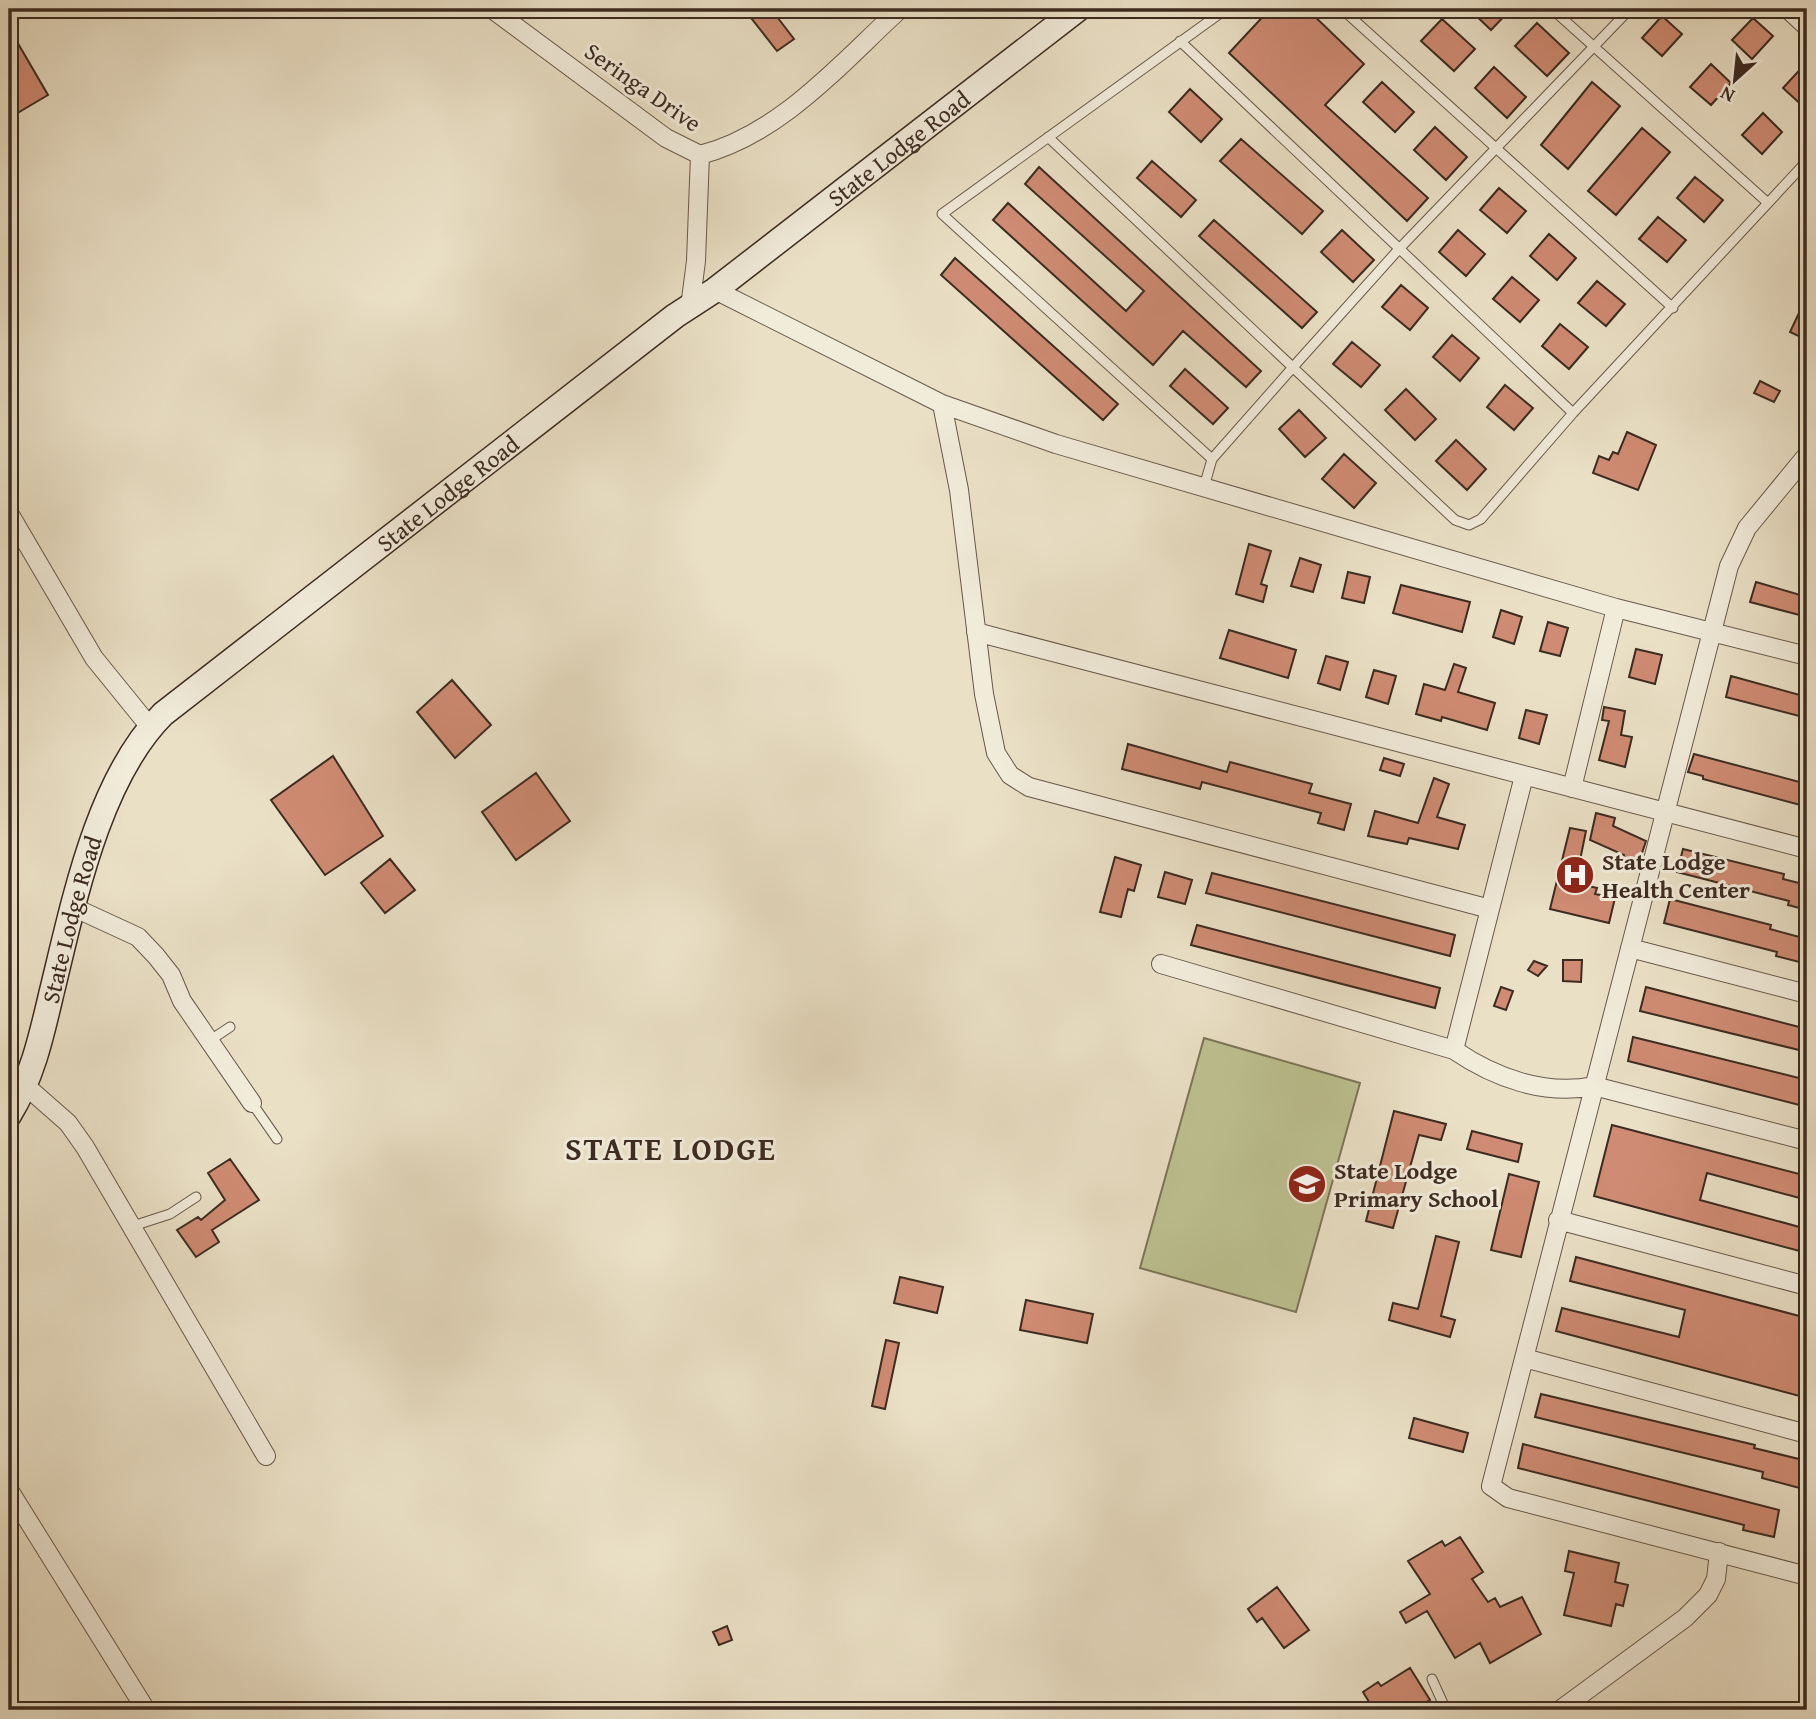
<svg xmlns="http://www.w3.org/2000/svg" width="1816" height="1719" viewBox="0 0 1816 1719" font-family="'Gentium Book Plus',serif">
	<rect width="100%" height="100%" fill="#eae0c6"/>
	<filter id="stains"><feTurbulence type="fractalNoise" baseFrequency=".00286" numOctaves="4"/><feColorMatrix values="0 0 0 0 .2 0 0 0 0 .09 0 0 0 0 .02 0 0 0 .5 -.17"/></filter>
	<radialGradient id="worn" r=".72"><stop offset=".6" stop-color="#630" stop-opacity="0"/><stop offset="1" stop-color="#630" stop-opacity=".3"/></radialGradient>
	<path fill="#bdc191" stroke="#7c7659" stroke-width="2" d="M1204 1038 1360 1083 1296 1312 1140 1268Z"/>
	<path fill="#cf8b73" stroke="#3c2b21" stroke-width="2" d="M744 9H771L794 39 777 51Z
		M1270 9H1307L1364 64 1325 105 1428 198 1407 221 1229 53Z
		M1469 9H1511L1491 30Z
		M1662 16 1682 34 1662 56 1642 38Z
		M1753 18 1773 36 1752 59 1732 40Z
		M1442 19 1475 49 1454 71 1421 41Z
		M1537 23 1569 53 1547 76 1515 46Z
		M9 28 48 95 9 118Z
		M1807 62V110L1783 88Z
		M1711 64 1731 83 1711 105 1690 87Z
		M1494 67 1526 97 1507 118 1475 88Z
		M1382 82 1414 112 1395 132 1363 102Z
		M1592 82 1620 106 1568 169 1541 145Z
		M1190 89 1222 119 1201 142 1169 112Z
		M1763 113 1782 132 1762 154 1742 135Z
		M1435 127 1467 157 1446 180 1414 150Z
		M1642 128 1670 152 1616 215 1588 191Z
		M1241 139 1323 211 1302 234 1220 161Z
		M1152 161 1196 200 1181 217 1137 178Z
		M1039 167 1261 371 1246 387 1183 331 1153 365 993 220 1008 203 1126 311 1144 291 1025 184Z
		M1695 177 1723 200 1704 222 1677 198Z
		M1499 188 1526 211 1507 233 1480 210Z
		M1658 217 1686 240 1667 262 1639 239Z
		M1214 220 1317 312 1302 328 1199 236Z
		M1342 230 1374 260 1353 282 1321 252Z
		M1458 230 1485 254 1466 276 1439 252Z
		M1549 234 1576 258 1557 280 1530 256Z
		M955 258 1118 404 1103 420 941 275Z
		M1512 277 1539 300 1520 322 1493 299Z
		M1597 281 1625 304 1606 326 1578 303Z
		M1401 285 1428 308 1410 330 1382 307Z
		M1807 296V340L1790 332Z
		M1560 324 1588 347 1569 369 1542 346Z
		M1452 335 1479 358 1460 381 1433 357Z
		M1352 342 1380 365 1361 387 1333 364Z
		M1185 369 1228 408 1213 424 1170 386Z
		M1760 381 1780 391 1774 402 1754 393Z
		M1505 385 1533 408 1514 430 1487 407Z
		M1406 389 1436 419 1415 440 1385 410Z
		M1299 410 1326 438 1305 457 1279 429Z
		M1627 432 1656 445 1638 490 1593 473 1599 456 1609 460 1613 452 1618 454Z
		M1456 440 1486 469 1467 490 1436 461Z
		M1344 454 1376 483 1354 508 1322 479Z
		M1249 544 1271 551 1261 584 1267 586 1263 602 1236 594Z
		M1300 558 1321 565 1313 592 1291 586Z
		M1348 572 1370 577 1364 603 1342 598Z
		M1756 582 1807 597V617L1750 602Z
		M1401 585 1470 602 1462 632 1393 613Z
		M1501 610 1522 617 1514 644 1493 637Z
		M1548 622 1568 628 1560 656 1540 651Z
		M1229 630 1296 650 1288 678 1220 658Z
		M1636 649 1662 655 1655 684 1629 677Z
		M1326 656 1348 662 1340 690 1318 683Z
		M1454 664 1466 668 1458 692 1495 703 1487 730 1442 717 1441 721 1416 714 1424 684 1445 690Z
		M1374 670 1396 676 1388 704 1366 697Z
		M1731 676 1807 697V718L1726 697Z
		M452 680 491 725 455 758 417 712Z
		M1604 707 1625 711 1621 735 1632 737 1625 767 1599 760 1609 721 1602 720Z
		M1526 710 1547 715 1539 744 1519 738Z
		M1128 744 1227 772 1230 762 1312 784 1309 793 1351 804 1344 830 1318 823 1321 813 1202 782 1200 789 1122 769Z
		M1694 754 1807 784 1804 806 1703 779V776L1688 772Z
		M333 756 383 836 325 875 271 800Z
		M1384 758 1404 764 1400 776 1380 770Z
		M536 773 570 821 516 860 482 812Z
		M1434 778 1449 784 1437 817 1465 825 1458 849 1409 838 1407 844 1368 836 1375 811 1418 823Z
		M1596 813 1615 818 1613 826 1646 841 1638 865 1623 859 1624 855 1590 840Z
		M1570 828 1586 831 1578 870 1583 872 1580 884 1597 888 1595 894 1615 898 1609 923 1550 909Z
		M1683 849 1784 874 1783 879 1807 885V910L1788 905 1789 901 1677 872Z
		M1115 857 1141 865 1134 891 1128 889 1121 917 1100 912Z
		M390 859 415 890 385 913 361 883Z
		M1165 872 1192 880 1185 904 1158 897Z
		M1212 873 1455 935 1450 956 1206 893Z
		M1670 899 1771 925 1770 929 1807 939V964L1776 956 1777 952 1664 923Z
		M1197 925 1440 988 1435 1008 1191 945Z
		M1563 960H1582L1581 982 1563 981Z
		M1534 961 1547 966 1538 976 1528 970Z
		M1501 987 1513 991 1506 1010 1494 1006Z
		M1646 987 1807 1029V1052L1640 1011Z
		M1633 1037 1807 1080V1107L1628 1061Z
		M1394 1111 1446 1124 1441 1140 1419 1135 1393 1228 1366 1221Z
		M1612 1125 1807 1176V1200L1707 1173 1700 1200 1807 1229V1253L1594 1196Z
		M1472 1131 1522 1144 1518 1162 1467 1149Z
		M230 1159 259 1200 212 1230 219 1242 196 1257 177 1230 198 1217 201 1220 225 1200 208 1173Z
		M1509 1174 1539 1182 1521 1257 1491 1250Z
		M1436 1236 1459 1242 1441 1316 1455 1320 1450 1337 1389 1320 1393 1303 1418 1309Z
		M1576 1257 1807 1318V1398L1556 1331 1562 1308 1679 1337 1685 1310 1570 1281Z
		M900 1277 943 1287 937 1313 894 1303Z
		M1026 1300 1093 1314 1087 1343 1020 1330Z
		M886 1340 899 1343 885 1409 872 1406Z
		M1541 1394 1755 1445 1754 1448 1807 1461V1490L1762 1478 1763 1472 1535 1417Z
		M1414 1418 1468 1433 1463 1452 1409 1438Z
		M1523 1444 1779 1510 1774 1537 1743 1530 1744 1525 1518 1468Z
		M1460 1537 1483 1572 1472 1579 1488 1602 1495 1598 1500 1607 1522 1597 1541 1634 1490 1663 1480 1643 1455 1658 1427 1611 1406 1623 1400 1612 1430 1594 1408 1561 1442 1541 1445 1546Z
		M1569 1551 1619 1563 1615 1582 1628 1585 1623 1606 1616 1604 1611 1626 1564 1615 1574 1573 1565 1571Z
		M1277 1587 1309 1630 1284 1648 1262 1618 1257 1622 1248 1609Z
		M727 1626 732 1640 719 1645 713 1632Z
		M1410 1668 1430 1700 1413 1710H1374L1363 1692 1378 1682 1381 1686Z"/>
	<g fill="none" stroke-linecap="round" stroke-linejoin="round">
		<g stroke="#68584a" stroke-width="11">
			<path id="lane" d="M1342 9 1673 308
				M1552 9 1768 203
				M1781 9 1807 33
				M1180 41 1573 413
				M1048 137 1455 520 1469 525 1481 519 1573 413 1807 161
				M1212 459 942 214 1226 9
				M1204 487 1212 459 1294 366 1399 249 1630 9
				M209 1041 230 1027
				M252 1103 277 1139
				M133 1226 170 1214 196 1197
				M1432 1679 1446 1710"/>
		</g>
		<g stroke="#68584a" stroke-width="20">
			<path id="street" d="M492 9 666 138 700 155C781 134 840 64 900 9
				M715 290 942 404 1056 444 1616 608 1807 656
				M690 307 696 261 700 155
				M942 404 959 490 984 694 996 753 1010 775 1029 787 1490 909
				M1807 455 1747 528 1729 566 1491 1486 1508 1498 1807 1576
				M9 513 94 658 150 727
				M976 632 1807 849
				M1572 788 1616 608
				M73 907 138 937 156 956 171 975 182 1001 252 1103
				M1630 948 1807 994
				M1161 964 1454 1050C1495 1078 1545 1096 1594 1086L1807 1141
				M1454 1050 1524 776
				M27 1087 68 1123 85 1147 266 1456
				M1558 1220 1807 1286
				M1524 1358 1807 1434
				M9 1490 146 1710
				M1560 1710 1685 1618 1708 1595 1716 1579 1719 1552"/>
		</g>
		<g stroke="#3c2b21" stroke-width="27">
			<g id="secondary">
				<path id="s1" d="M9 1115C32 1078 41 1038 51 995 73 906 97 780 163 714L675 316 715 290 1078 9"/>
			</g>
		</g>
		<use href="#lane" stroke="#f1ebda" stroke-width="9"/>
		<use href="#street" stroke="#f1ebda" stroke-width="18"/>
		<use href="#secondary" stroke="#f1ebda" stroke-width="24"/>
	</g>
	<defs>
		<g id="hospital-disc" transform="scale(2.0125)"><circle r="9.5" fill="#8f2418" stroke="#f1ebda"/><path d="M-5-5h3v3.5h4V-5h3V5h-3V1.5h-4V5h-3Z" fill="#fff"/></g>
		<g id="school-disc" transform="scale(2.0125)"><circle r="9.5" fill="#8f2418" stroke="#f1ebda"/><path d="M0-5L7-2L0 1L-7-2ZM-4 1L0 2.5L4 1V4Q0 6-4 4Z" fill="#fff"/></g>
	</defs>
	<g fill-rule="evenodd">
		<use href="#hospital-disc" x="1575" y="875"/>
		<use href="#school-disc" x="1307" y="1184"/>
	</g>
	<g text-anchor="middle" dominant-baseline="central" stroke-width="6" stroke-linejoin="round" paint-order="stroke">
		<g font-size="24" fill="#3c2b21" stroke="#f1ebda">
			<text transform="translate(643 87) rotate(35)">Seringa Drive</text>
			<text stroke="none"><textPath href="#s1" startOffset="1362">State Lodge Road</textPath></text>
			<text stroke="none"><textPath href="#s1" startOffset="794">State Lodge Road</textPath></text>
			<text stroke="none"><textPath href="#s1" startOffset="206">State Lodge Road</textPath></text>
		</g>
		<g font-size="24" font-weight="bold" fill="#3c2b21" stroke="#f1ebda" text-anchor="start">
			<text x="1602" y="861">State Lodge<tspan x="1602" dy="28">Health Center</tspan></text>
			<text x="1334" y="1170">State Lodge<tspan x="1334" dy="28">Primary School</tspan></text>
		</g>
		<g font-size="32" font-weight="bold" letter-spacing="2" fill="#3c2b21" stroke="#f1ebda">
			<text x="671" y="1148">STATE LODGE</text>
		</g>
	</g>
	<rect width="1816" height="1719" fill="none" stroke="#eae0c6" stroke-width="35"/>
	<rect x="10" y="10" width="1795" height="1698" fill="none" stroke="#3c2b21" stroke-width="3.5"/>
	<rect x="18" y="18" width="1781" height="1684" fill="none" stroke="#3c2b21" stroke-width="2"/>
	<g transform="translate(1735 80) rotate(207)" stroke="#f1ebda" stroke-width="5" paint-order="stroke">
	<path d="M0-5L12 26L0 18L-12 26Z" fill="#3c2b21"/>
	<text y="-10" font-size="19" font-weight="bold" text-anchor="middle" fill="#3c2b21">N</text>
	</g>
	<rect width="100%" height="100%" filter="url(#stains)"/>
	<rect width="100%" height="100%" fill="url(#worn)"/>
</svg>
